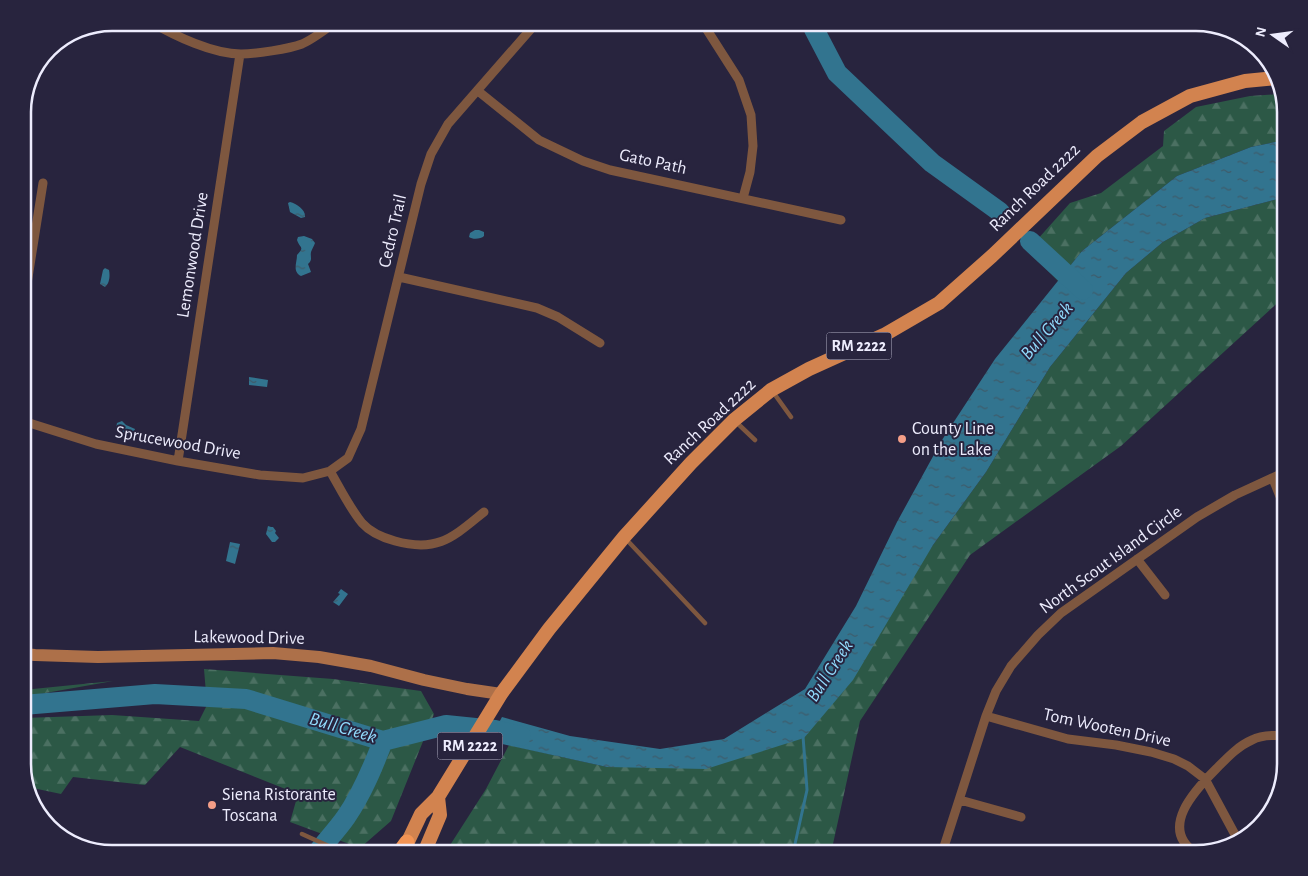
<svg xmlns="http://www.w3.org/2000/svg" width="1308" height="876" viewBox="0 0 1308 876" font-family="'Alegreya Sans',sans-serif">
	<defs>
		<pattern id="forest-firs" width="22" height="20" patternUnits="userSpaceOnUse" patternTransform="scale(1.25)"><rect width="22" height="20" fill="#2c5846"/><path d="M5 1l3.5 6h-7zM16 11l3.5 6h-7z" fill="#4b7062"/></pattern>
		<pattern id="water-ripples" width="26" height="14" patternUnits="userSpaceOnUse" patternTransform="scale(1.25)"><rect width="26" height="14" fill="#32748f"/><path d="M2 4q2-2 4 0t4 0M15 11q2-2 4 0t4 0" fill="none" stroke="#3e5b6a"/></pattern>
	</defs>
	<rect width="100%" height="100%" fill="#28243e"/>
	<path fill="url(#forest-firs)" d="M1281 94 1285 112V140L1251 147 1177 176 1082 251 1058 281 1028 250 1070 203 1101 193 1163 146 1164 131 1196 107 1250 96Z
		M1285 197V296L1121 446 970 555 860 721 831 853H445L486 789 509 745 607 767 804 738 933 545 986 472 1050 367 1126 273 1163 242 1205 218Z
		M204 669 333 679 421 691 434 714 391 821 360 848 290 822 298 794 180 747 145 785 73 777 61 794 28 787 23 769V718L112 715 199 721 207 705Z
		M113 681 23 697V690Z"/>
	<path fill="url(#water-ripples)" d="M1285 140V197L1205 218 1163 242 1126 273 1050 367 986 472 933 545 853 680 804 738 706 769 607 767 489 741 502 717 570 736 660 749 724 739 805 689 856 606 897 522 942 440 995 359 1082 251 1177 176 1251 147Z
		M290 202C297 204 306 210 305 217L301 218 290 212 288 203Z
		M475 230H479L484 232V236C481 239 473 240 469 237L470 233Z
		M304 236 312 239 315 243C314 246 312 249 311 252 310 258 313 259 308 264L311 272 301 276C292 271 297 263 297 255 305 246 300 249 297 240L298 237Z
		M105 268 109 270C110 275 110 283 105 287L100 284 103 270Z
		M249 377 268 380 267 387 249 385Z
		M122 421 126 425 135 429 133 435 125 434 116 429 117 423Z
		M268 526 271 527H273L276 531 275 533 279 538 275 542H272L266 534Z
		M230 542 240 544 235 564 226 561Z
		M341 589 348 594 339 606 333 602 340 594 338 593Z"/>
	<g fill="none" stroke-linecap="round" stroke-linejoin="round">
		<path stroke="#32748f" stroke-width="3" d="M793 853 807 790 803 736"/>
		<path stroke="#32748f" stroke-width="20" d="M812 22 814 29 837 73 932 163 1000 212
			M1030 241 1083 290
			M23 705 155 694 246 699 383 741 446 725 495 730 521 736
			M317 853C326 841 337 830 346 817 362 794 373 767 383 741"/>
		<path stroke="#7e573f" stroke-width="4.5" d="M773 392 791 417
			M735 421 755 440
			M625 538 705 623
			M302 834 344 853"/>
		<path stroke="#7e573f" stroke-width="9" d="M151 22C175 36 213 54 241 54 255 54 289 49 302 44 311 40 327 29 334 22
			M702 22 739 80 751 115 753 146 750 172 743 198
			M478 91 539 140 583 161 610 170 841 220
			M399 277 537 308 558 317 600 343
			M23 309 43 183
			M23 421 96 444 178 461 260 475 303 478 330 471 348 458 361 429 421 184 431 154 448 124 537 22
			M178 461 240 54
			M330 471C340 488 349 507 362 523 370 532 384 538 395 541 438 553 453 537 484 512
			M1273 479 1285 509
			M1137 559 1165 595
			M986 716 1068 739 1116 745 1151 752 1174 759 1188 766 1205 779 1239 842
			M960 800 1021 817
			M942 853 986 716 996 691 1011 666 1038 635 1061 613 1197 517 1235 495 1285 472
			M1196 853C1158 829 1195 790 1216 769 1227 758 1238 746 1252 740 1261 735 1275 735 1285 736"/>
		<path stroke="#ad7049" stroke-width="12" d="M23 654 35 655 98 657 273 653 319 657 371 666 424 680 467 689 501 694"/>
		<path stroke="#d2834f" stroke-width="14" d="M403 852 421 814 438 797 501 694 549 629 624 537 691 463 734 420 771 390 809 369 884 335 939 303 992 256 1097 156 1142 122 1190 96 1245 81 1276 78
			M424 853 440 815 438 797"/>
		<path stroke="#f39454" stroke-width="15" d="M399 853 407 842"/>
	</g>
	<g fill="#f49e87" stroke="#28243e" stroke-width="2">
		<circle cx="902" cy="439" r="5"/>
		<circle cx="212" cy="805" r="5"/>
	</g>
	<g text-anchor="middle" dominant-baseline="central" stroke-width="4" stroke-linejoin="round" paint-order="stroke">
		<g fill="#28243e" stroke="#b2b0c4" stroke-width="1">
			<rect x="826.5" y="332.5" width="65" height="27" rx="4"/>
			<rect x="437.5" y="732.5" width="65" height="27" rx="4"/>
		</g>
		<g font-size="16" font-weight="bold" fill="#edecfd">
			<text x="859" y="346">RM 2222</text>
			<text x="470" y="746">RM 2222</text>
		</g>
		<g font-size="18" fill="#edecfd" stroke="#28243e">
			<text transform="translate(653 162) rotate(12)">Gato Path</text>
			<text transform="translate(1035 188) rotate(-44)">Ranch Road 2222</text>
			<text transform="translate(393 231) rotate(-77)">Cedro Trail</text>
			<text transform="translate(193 255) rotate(-81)">Lemonwood Drive</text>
			<text transform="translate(710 422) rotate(-43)">Ranch Road 2222</text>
			<text transform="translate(178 443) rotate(10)">Sprucewood Drive</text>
			<text transform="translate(1111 560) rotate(-36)">North Scout Island Circle</text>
			<text transform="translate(249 638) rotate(1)">Lakewood Drive</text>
			<text transform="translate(1107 728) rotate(12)">Tom Wooten Drive</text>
		</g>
		<g font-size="18" fill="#edecfd" stroke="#28243e" text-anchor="start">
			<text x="912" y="429">County Line<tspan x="912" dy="21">on the Lake</tspan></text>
			<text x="222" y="795">Siena Ristorante<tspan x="222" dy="21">Toscana</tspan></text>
		</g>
		<g font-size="19" font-style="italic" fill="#91dbfd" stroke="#28243e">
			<text transform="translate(1047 331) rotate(-49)">Bull Creek</text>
			<text transform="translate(830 671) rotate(-57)">Bull Creek</text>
			<text transform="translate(343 728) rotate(16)">Bull Creek</text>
		</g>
	</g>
	<path d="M0 0H1308V876H0ZM112 31H1196A81 81 0 0 1 1277 112V764A81 81 0 0 1 1196 845H112A81 81 0 0 1 31 764V112A81 81 0 0 1 112 31Z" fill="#28243e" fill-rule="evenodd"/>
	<path fill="none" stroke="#edecfd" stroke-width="2.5" d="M112 31H1196A81 81 0 0 1 1277 112V764A81 81 0 0 1 1196 845H112A81 81 0 0 1 31 764V112A81 81 0 0 1 112 31Z"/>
	<g transform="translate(1273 35) rotate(284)" stroke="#28243e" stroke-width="4" paint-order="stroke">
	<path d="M0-4L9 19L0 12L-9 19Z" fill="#edecfd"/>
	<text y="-8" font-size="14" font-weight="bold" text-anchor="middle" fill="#edecfd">N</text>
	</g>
</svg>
